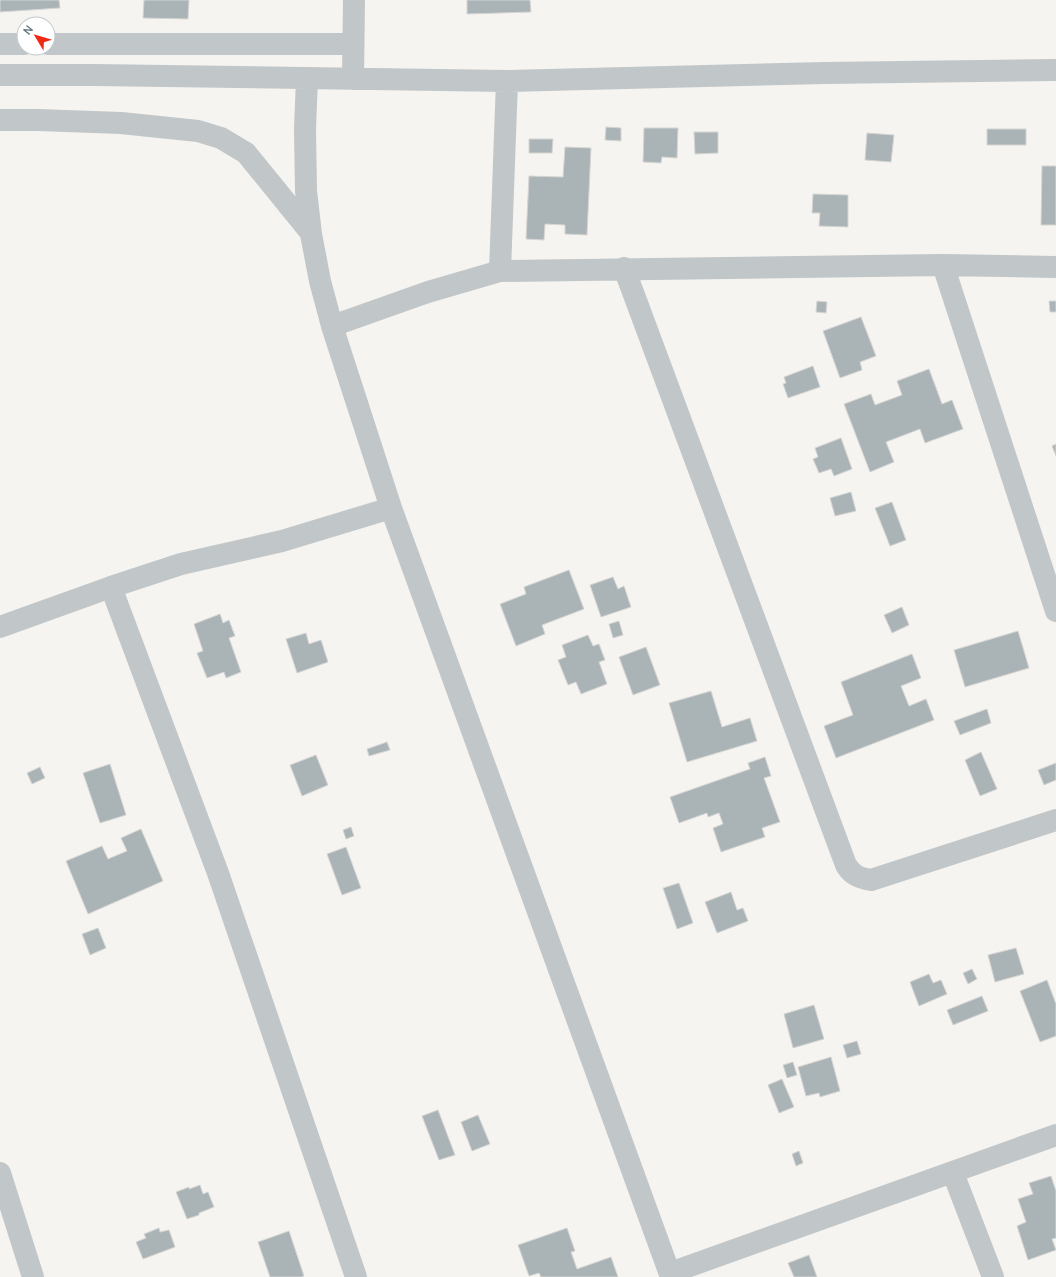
<svg xmlns="http://www.w3.org/2000/svg" width="1056" height="1277" viewBox="0 0 1056 1277" font-family="Manrope,sans-serif">
	<rect width="100%" height="100%" fill="#f5f4f0"/>
	<path fill="#aab4b7" stroke="#d6d5d3" d="M0 0H59L60 8 0 12Z
		M144 0H189L188 19 143 18Z
		M467 0H530L531 12 467 14Z
		M606 127 621 128V141L605 140Z
		M644 128H678L677 158 662 157 661 163 643 162Z
		M987 129H1026V145H987Z
		M694 132H718V153L695 154Z
		M867 133 894 135 891 162 865 160Z
		M529 139H553L552 153H529Z
		M565 147 591 148 587 235 565 234V225L545 224 544 240 526 239 529 176 563 177Z
		M1042 166H1056V225H1041Z
		M813 194 848 195V227L819 226 820 213H812Z
		M817 301 827 302 826 313 816 312Z
		M1049 301H1056V312H1050Z
		M861 317 876 356 860 362 862 370 840 378 823 331Z
		M813 366 820 387 788 398 783 384 786 383 784 377Z
		M929 369 942 404 952 400 963 429 925 443 920 429 886 442 894 462 870 472 844 404 871 394 875 405 902 395 897 381Z
		M841 438 852 469 834 476 831 469 819 473 813 459 818 457 815 448Z
		M1056 444V456L1052 446Z
		M851 492 856 511 835 516 830 498Z
		M892 502 906 540 890 546 875 508Z
		M569 570 584 609 542 625 545 634 516 646 500 604 526 594 524 587Z
		M613 577 618 589 624 586 631 607 601 617 590 585Z
		M902 607 909 625 892 633 884 615Z
		M220 614 223 623 229 620 235 636 229 638 241 672 226 678 224 672 207 678 197 653 203 651 194 624Z
		M619 621 623 635 613 638 609 624Z
		M1018 631 1029 668 965 687 954 650Z
		M306 633 309 644 321 640 328 662 297 673 286 639Z
		M588 635 593 646 599 644 605 660 599 662 607 684 581 694 576 682 568 685 558 660 566 657 562 645Z
		M646 647 660 685 633 695 619 657Z
		M912 654 921 678 901 686 909 706 926 699 934 720 836 758 824 726 853 715 841 682Z
		M711 691 722 727 750 718 757 741 687 762 669 703Z
		M987 709 991 723 960 735 954 721Z
		M387 742 390 750 369 756 367 749Z
		M981 752 997 789 980 796 965 760Z
		M316 755 328 785 302 796 290 765Z
		M765 757 771 776 764 778 780 822 762 828 765 837 721 852 713 828 723 824 719 813 708 817 707 813 679 823 670 797 750 769 748 763Z
		M1056 763V780L1044 785 1038 770Z
		M110 764 126 815 100 823 83 773Z
		M40 767 45 778 32 784 27 773Z
		M351 827 354 836 346 839 343 830Z
		M141 829 163 881 88 914 66 861 102 846 108 859 127 851 121 838Z
		M346 847 361 888 342 895 327 854Z
		M679 883 693 923 677 929 663 888Z
		M731 892 737 910 743 908 748 921 717 933 705 902Z
		M98 928 106 948 90 955 82 934Z
		M1016 948 1024 974 995 982 988 955Z
		M972 969 977 979 968 984 963 973Z
		M929 974 933 983 941 980 947 994 919 1006 910 982Z
		M1047 980 1056 1004V1036L1040 1042 1020 991Z
		M982 996 988 1011 953 1025 947 1010Z
		M814 1005 824 1039 793 1048 784 1014Z
		M857 1041 861 1054 847 1058 843 1045Z
		M831 1057 840 1091 820 1097 819 1093 806 1096 798 1067Z
		M793 1062 797 1075 787 1078 783 1065Z
		M782 1079 794 1107 779 1113 768 1085Z
		M438 1110 455 1155 439 1160 422 1116Z
		M478 1115 490 1144 472 1151 461 1122Z
		M799 1151 803 1163 796 1166 792 1154Z
		M1051 1176 1056 1191V1238L1052 1239 1056 1250 1028 1260 1017 1226 1026 1222 1018 1199 1033 1194 1029 1183Z
		M200 1185 203 1194 208 1192 214 1207 199 1213V1215L187 1219 176 1192 189 1187V1189Z
		M159 1228 160 1232 169 1230 175 1247 143 1259 136 1242 146 1238 144 1234Z
		M567 1228 575 1251 571 1252 577 1269 611 1257 618 1277H541L539 1273 529 1276 518 1245Z
		M289 1231 304 1276 301 1277H270L258 1242Z
		M809 1255 817 1277H794L788 1263Z"/>
	<g fill="none" stroke-linecap="round" stroke-linejoin="round">
		<path stroke="#c1c6c8" stroke-width="22" d="M0 44H24
			M48 44H353
			M0 75H95L507 81 825 73 1056 70
			M307 78 305 129 306 191 311 234 320 281 332 326 391 508 671 1277
			M353 79 354 0
			M0 120H38L121 123 198 131 221 138 246 153 311 233
			M943 265 1056 611
			M624 268 846 865C852 875 859 878 871 880L1056 820
			M500 271 507 81
			M332 326 428 292 500 271 943 265 1056 267
			M111 587 218 873 356 1277
			M0 627 111 587 181 564 282 541 391 508
			M0 1173 33 1277
			M953 1173 993 1277
			M670 1273 1056 1135"/>
	</g>
	<g transform="translate(36 36) rotate(308)"><circle r="19" fill="#ffffff" stroke="#c0c9cd"/>
	<path d="M0-3L7 15L0 10L-7 15Z" fill="#f02914"/>
	<text y="-6" font-size="11" font-weight="bold" text-anchor="middle" fill="#617983">N</text>
	</g>
</svg>
